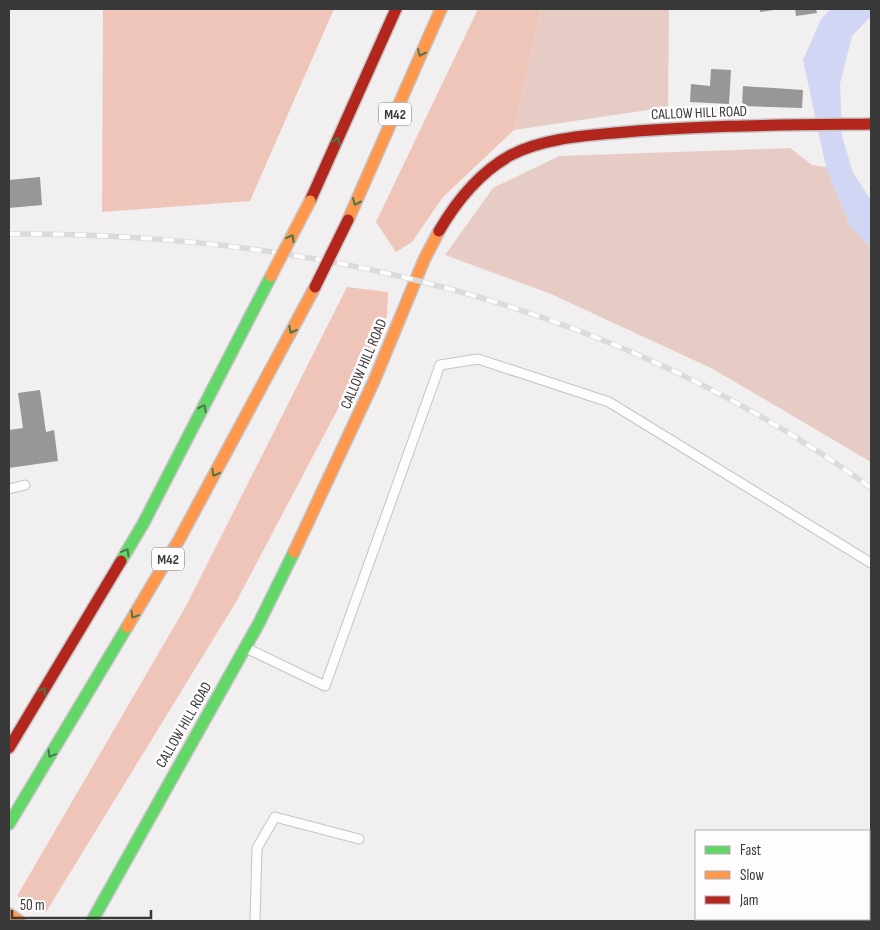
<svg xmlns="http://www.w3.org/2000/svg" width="880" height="930" viewBox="0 0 880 930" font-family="'Sofia Sans Condensed',sans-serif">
	<rect width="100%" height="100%" fill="#f1eff0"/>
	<path fill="#e7ccc6" d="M541 9H669L668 107 514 130Z
		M790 148 812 165 826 167 850 226 871 248V462L713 369 551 294 445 255 493 188 559 156Z"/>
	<path fill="#efc5ba" d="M103 9H334L250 201 102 212Z
		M478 9H541L514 130 443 197 412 242 396 252 376 222Z
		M347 287 388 292 387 316 236 602 46 912 17 896 186 606Z"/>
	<path fill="#d0d6f3" d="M831 9H871V16L852 36 840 84 842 136 853 173 871 200V248L850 226 826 167 803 60 821 19Z"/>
	<path fill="#989697" d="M760 9H774V10L760 12Z
		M795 9H816L817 13 796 16Z
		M711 69 731 70 729 104 690 102 691 84 710 86Z
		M743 86 803 90 802 108 742 106Z
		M40 177 42 205 9 208V180Z
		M40 390 46 432 54 430 58 461 9 468V430L23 428 18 393Z"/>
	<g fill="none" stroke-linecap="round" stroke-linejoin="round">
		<g stroke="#c5c4c5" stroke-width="11">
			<path id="lane" d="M9 489 25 485
				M246 648 325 686 440 365 478 359 609 402 871 563
				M255 921 257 848 275 817 359 839"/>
		</g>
		<g stroke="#c5c4c5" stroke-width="14">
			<path id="fast" d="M121 561 143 524 271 276
				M9 824 127 627
				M92 921 259 623 294 552"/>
		</g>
		<g stroke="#c5c4c5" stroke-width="14">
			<path id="slow" d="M348 220 441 9
				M294 552 374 381 424 260 439 231
				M127 627 180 538 315 287
				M9 914 19 921"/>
		</g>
		<g stroke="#c5c4c5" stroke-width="14">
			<path id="jam" d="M310 201 396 9
				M439 231C457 200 480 172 511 155 541 139 581 136 614 133 700 125 785 125 871 124
				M9 748 121 561"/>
		</g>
		<use href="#lane" stroke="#fdfdfd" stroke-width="9"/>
		<use href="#fast" stroke="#63d668" stroke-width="11"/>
		<use href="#slow" stroke="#ff974d" stroke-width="11"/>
		<use href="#jam" stroke="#b3261e" stroke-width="11"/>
		<g stroke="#dcdbdb" stroke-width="5.5">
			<path id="rail" d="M9 234C314 232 622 306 871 488"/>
		</g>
		<use href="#rail" stroke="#fffcfe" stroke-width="4" stroke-dasharray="11" stroke-linecap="butt"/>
		<g stroke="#cbcaca" stroke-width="14" stroke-linecap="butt">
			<path id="slow-bridge" d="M271 276 310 201"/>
		</g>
		<g stroke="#cbcaca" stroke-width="14" stroke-linecap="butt">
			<path id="jam-bridge" d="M315 287 348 220"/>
		</g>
		<use href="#slow-bridge" stroke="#ff974d" stroke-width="11"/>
		<use href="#jam-bridge" stroke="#b3261e" stroke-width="11"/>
	</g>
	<defs><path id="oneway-chevron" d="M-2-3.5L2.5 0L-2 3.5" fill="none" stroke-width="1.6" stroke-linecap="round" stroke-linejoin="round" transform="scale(1.25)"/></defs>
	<g stroke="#4a774c">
		<use href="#oneway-chevron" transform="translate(421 53) rotate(114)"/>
		<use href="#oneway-chevron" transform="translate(337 141) rotate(-66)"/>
		<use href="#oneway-chevron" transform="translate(356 202) rotate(114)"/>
		<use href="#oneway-chevron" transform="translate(291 238) rotate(-62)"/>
		<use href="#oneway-chevron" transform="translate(292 330) rotate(118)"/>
		<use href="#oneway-chevron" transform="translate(203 408) rotate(-63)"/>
		<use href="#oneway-chevron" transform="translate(215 473) rotate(118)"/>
		<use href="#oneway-chevron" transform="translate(126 552) rotate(-59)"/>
		<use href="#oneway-chevron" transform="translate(134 615) rotate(121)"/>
		<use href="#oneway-chevron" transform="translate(43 691) rotate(-59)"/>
		<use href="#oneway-chevron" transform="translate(51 754) rotate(121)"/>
	</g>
	<g text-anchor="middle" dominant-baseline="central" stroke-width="5" stroke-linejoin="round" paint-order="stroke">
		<g fill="#fffcfe" stroke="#747374" stroke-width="1">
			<rect x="379" y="102.5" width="32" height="23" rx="4"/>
			<rect x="152" y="547.5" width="32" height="23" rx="4"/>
		</g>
		<g font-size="14" font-weight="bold" fill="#393839">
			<text x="395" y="114">M42</text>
			<text x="168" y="559">M42</text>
		</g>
		<g font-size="15" fill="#393839" stroke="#fffcfe">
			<text transform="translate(699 113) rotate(-2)">CALLOW HILL ROAD</text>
			<text transform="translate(364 364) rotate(-67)">CALLOW HILL ROAD</text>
			<text transform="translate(184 725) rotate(-60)">CALLOW HILL ROAD</text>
		</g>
	</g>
	<rect width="880" height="930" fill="none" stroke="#393839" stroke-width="20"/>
	<rect x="695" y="830" width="175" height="90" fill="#fffcfe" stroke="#b0aeaf"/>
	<rect x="705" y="846" width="25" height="8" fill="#63d668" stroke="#b0aeaf"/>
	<text x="740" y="855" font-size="15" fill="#393839">Fast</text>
	<rect x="705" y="871" width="25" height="8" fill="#ff974d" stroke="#b0aeaf"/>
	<text x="740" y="880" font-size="15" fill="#393839">Slow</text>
	<rect x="705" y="896" width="25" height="8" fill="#b3261e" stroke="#b0aeaf"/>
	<text x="740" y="905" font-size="15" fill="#393839">Jam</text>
	<path d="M12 910v8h139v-8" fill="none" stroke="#393839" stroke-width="2.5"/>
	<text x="20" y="910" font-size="15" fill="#393839" stroke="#fffcfe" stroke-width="4" paint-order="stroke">50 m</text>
</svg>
